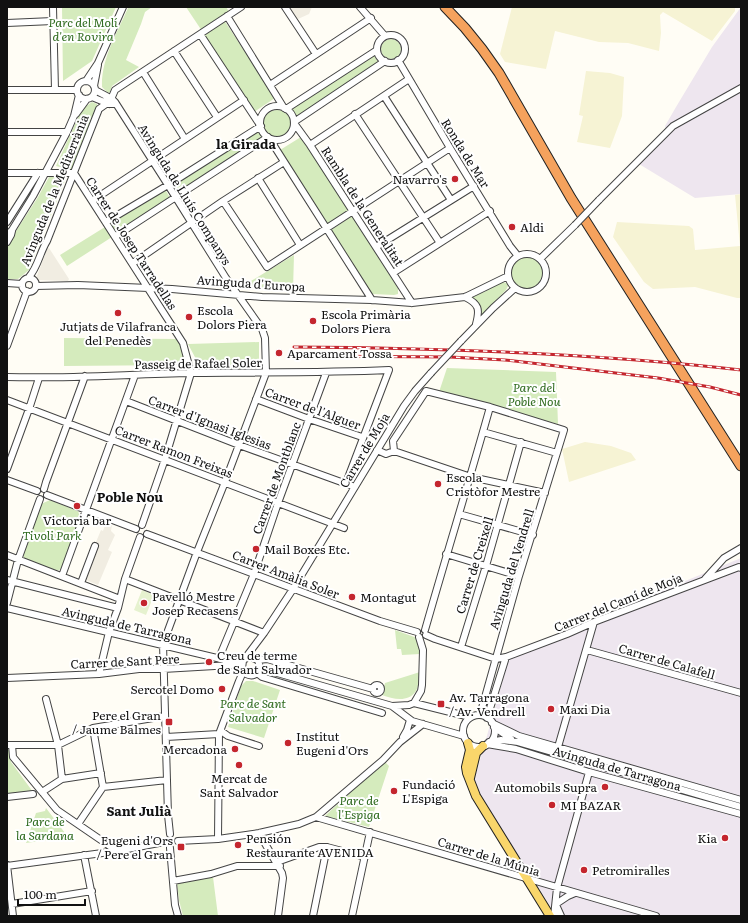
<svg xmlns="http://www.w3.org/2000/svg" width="748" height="923" viewBox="0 0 748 923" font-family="Literata,serif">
	<rect width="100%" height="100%" fill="#fffdf5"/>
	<path fill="#eee6ef" d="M741 7V194L695 198 639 164 667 134 665 126 676 107 712 47Z
		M741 558V916H556L539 888 536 889 472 788 510 655 564 631Z"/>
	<path fill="#f6f3d4" d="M512 7H735V11L712 41 663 12 660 15 661 33 659 51 628 43 599 42 555 31 546 69 505 62 500 54Z
		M586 71 610 73 624 77 622 116 610 148 577 142 583 116 579 115Z
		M741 194V298H737L695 287 653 289 644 282 613 237 617 222 689 226 693 229 695 250 740 246 735 195Z
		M585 442 611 446 631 453 636 460 569 482 562 449Z"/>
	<path fill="#d5ebbd" d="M62 7H116L92 61 63 81Z
		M129 7H152L145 12 141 24 126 60 139 67 112 86 110 92 108 93 102 87C101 59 117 33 128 8Z
		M186 7H226L230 13 202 31Z
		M224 20 275 98 254 112 204 34Z
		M381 49a10 10 0 1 1 20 0a10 10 0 1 1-20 0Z
		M374 55 379 64 297 117 291 108Z
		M92 102 97 104 98 111 73 170 56 166 82 109Z
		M263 124a14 14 0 1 1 28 0a14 14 0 1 1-28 0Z
		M257 130 263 139 177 194 171 185Z
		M301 137 349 210 327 225 280 150Z
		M63 175 66 178 29 270 18 279H7V245L38 197 49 177Z
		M165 189 170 198 117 234 110 223Z
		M352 216 398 288V294L394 295 372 294 331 230Z
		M105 227 112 237 67 266 60 255Z
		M294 255 293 290 241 287Z
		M511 273a16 16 0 1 1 32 0a16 16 0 1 1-32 0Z
		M501 282 507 283 508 286 506 290 481 316V310L470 298 486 291Z
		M64 338 177 339 181 347 186 364 182 365 64 366Z
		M259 342V371H195L196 359 188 344Z
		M447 368 556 372 558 424 439 392Z
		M50 500 78 511 80 517 61 569 57 571 24 558 23 554 41 504Z
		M395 630 417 638 420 654 402 655 401 649H397Z
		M420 672C419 677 419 686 416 691 408 703 393 699 382 695L385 683Z
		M246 681H253L280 690 264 738 228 727 241 686Z
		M10 749 11 762 33 792 8 794 7 750Z
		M384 761 389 766 369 827 325 816Z
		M46 808 68 837 26 843 36 813 45 811Z
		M213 877 218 916H183L179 900 177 883Z"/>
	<path fill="#e6f2cf" d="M142 590 154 595 146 615 134 610Z"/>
	<path fill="#f1ede2" d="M289 7H312L309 14 298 19Z
		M49 248 69 279 68 281 39 280 37 278V276L47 249Z
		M106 523 112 525 111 531 115 535 108 550 112 552 98 585 81 578 101 530 103 531Z"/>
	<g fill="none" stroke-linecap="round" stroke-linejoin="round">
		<g stroke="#444" stroke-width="8">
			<path id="minor" d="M53 7 55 90
				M285 7 316 54
				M360 7 385 36
				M227 16 284 108
				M7 23 53 21
				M200 34 260 125
				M377 49a14 14 0 1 1 28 0a14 14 0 1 1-28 0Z
				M174 51 217 117
				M398 60 450 148 510 246 518 256
				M143 72 185 139
				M86 81 98 63 123 7
				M77 90a9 9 0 1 1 18 0a9 9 0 1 1-18 0Z
				M270 85 371 18
				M94 86 98 65
				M7 90H77
				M95 90 112 99 115 102 168 185 226 278 262 329 265 338 266 373 225 482 197 552 163 644 168 815 170 834
				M384 96 451 200
				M92 97 109 104
				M106 100 112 97 115 90 241 7
				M260 123a17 17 0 1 1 34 0a17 17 0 1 1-34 0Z
				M286 109 377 50
				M76 114 87 99
				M355 114 440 243
				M294 122 385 61
				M294 123 310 145 412 303
				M7 132H67
				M269 138 372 300
				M310 145 409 79
				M7 173H74L183 343 191 373
				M258 178 300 245
				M599 200 673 126 741 88
				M92 201 244 100
				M223 201 267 267 450 148
				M7 222 38 173
				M106 222 168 185 261 126
				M7 235 12 230 33 196 67 132 74 116 79 95
				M116 236 268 137
				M7 242 11 235 12 231
				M376 247 474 186
				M508 273a19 19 0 1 1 38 0a19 19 0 1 1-38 0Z
				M540 259 575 225
				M133 263 223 201 284 162
				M393 273 490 211
				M29 277C38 267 40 252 47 241L99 109 106 104H116
				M22 285a7 7 0 1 1 14 0a7 7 0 1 1-14 0Z
				M7 283 22 284
				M36 286 78 285 172 289 262 297 372 300 412 303 465 297 508 276
				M465 297C479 304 480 309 476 324
				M461 341 493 308 515 288
				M7 346 27 291
				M7 377C69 379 130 374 192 373 258 372 323 373 389 370L346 483
				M256 399 309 419 362 437
				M7 400 344 528
				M126 401 239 445 355 487
				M483 432 557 453
				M377 450 386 454 394 451
				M7 469 29 409 39 378
				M7 480 37 491
				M44 489 46 482 85 376
				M47 495 136 529
				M459 514 533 535
				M142 525 165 459 191 373
				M147 534 380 621 417 632
				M446 554 519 576
				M7 555 120 599
				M62 576 135 375
				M125 579 264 633
				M705 579 724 558 741 548
				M7 580 118 608
				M81 583 95 546
				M7 603 18 560 40 499
				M7 608 242 664
				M425 630C446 556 469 482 490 407
				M426 635 435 639 496 659 506 657 567 634 594 622 739 567 741 568
				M461 647 486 566 521 442
				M587 650 741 693
				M219 658 254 574 278 503 326 373
				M245 659 250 657 258 660 260 668C258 675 252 677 246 674L242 668 243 661 264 633 293 589 404 406 415 391 431 373
				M258 660 267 659 373 689
				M260 668 392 706 412 721 464 736
				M257 673 262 677 382 713
				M99 674 109 632 118 608 125 579 140 537
				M7 678 99 674 139 669H163L232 665 242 670
				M373 689a4 4 0 1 1 8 0a4 4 0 1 1-8 0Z
				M46 699 58 745 62 779
				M414 703 421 691 422 685 423 650 419 637
				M392 706 409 705 414 703 470 717
				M480 715 519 576 564 430 490 407 426 391 393 441 394 451 471 477 545 493
				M463 731a16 16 0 1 1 32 0a16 16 0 1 1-32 0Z
				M487 718 506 657
				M492 723 519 736 741 800
				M494 727 511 739
				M221 731 228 736 259 746
				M166 737 219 734
				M403 737 407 730 410 720
				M489 742 501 740 518 742 741 807
				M487 744 516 749 589 772 741 814
				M7 745H58L93 728 165 716
				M12 745 13 757 57 810 117 851
				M558 747 594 622
				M103 787 167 780
				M42 792 62 779 101 773
				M7 797 33 794
				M316 817 656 916
				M78 824 103 787 93 728
				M259 833 282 873 283 878 278 916
				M218 839 219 734 239 681 243 672
				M178 841 218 839 259 833 299 824 316 817 383 760 400 742 423 724
				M170 848 175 905 178 916
				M84 855 96 916
				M277 862 319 847H327L365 857
				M7 865 13 916
				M7 866 117 851 164 842
				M173 881 211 874 237 866H280
				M12 904 92 891
				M556 904 568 896 575 893
				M556 905 561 916
				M313 916 327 847
				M352 916 370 832
				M554 916 557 888 589 772"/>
		</g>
		<g stroke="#222" stroke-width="10">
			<path id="major" d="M468 743 470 750 466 767 467 773 476 796 550 916
				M470 778 476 753 483 746"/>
		</g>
		<g stroke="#222" stroke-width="11">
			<path id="highway" d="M445 7 465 28 482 49 499 73 571 198 741 466"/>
		</g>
		<use href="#minor" stroke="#fff" stroke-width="6"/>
		<use href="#major" stroke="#f9d66b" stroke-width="8"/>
		<use href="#highway" stroke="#f5a25d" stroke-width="9"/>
		<g stroke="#c4262e" stroke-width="3">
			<path id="rail" d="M294 347C443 348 593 353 741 370
				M294 356 450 357 505 360 658 378 710 387 741 395"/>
		</g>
		<use href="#rail" stroke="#fff" stroke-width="1.5" stroke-dasharray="4.5" stroke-linecap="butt"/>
		<g stroke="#444" stroke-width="8" stroke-linecap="butt">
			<path id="minor-bridge" d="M575 225 599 200
				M431 373 461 341"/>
		</g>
		<use href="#minor-bridge" stroke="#fff" stroke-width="6"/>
	</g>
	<g fill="#c4262e" stroke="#fff" stroke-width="1.5">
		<circle cx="455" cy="179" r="4"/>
		<circle cx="512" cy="227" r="4"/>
		<circle cx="118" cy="313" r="4"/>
		<circle cx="189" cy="317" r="4"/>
		<circle cx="313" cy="321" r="4"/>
		<circle cx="279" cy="353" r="4"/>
		<circle cx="438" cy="484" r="4"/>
		<circle cx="77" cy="506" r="4"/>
		<circle cx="256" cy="549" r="4"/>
		<circle cx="352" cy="597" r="4"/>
		<circle cx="144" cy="603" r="4"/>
		<circle cx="209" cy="662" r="4"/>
		<circle cx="222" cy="689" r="4"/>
		<rect x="437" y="700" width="8" height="8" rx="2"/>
		<circle cx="551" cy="709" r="4"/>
		<rect x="165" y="718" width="8" height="8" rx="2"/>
		<circle cx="288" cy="743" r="4"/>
		<circle cx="235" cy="749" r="4"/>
		<circle cx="239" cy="765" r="4"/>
		<circle cx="605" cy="787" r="4"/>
		<circle cx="394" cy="791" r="4"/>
		<circle cx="552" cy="805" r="4"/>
		<circle cx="725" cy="838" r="4"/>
		<circle cx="238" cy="845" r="4"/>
		<rect x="177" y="843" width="8" height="8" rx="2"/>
		<circle cx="584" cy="870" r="4"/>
	</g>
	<g text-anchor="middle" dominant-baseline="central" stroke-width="4" stroke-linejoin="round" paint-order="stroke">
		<g font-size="12" font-style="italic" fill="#2f6b1f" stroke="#fff">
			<text x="83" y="22">Parc del Molí<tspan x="83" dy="14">d'en Rovira</tspan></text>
			<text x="534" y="387">Parc del<tspan x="534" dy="14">Poble Nou</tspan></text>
			<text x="52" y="535">Tivoli Park</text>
			<text x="253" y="703">Parc de Sant<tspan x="253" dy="14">Salvador</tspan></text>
			<text x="359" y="800">Parc de<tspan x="359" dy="14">l'Espiga</tspan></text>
			<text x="45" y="821">Parc de<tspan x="45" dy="14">la Sardana</tspan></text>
		</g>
		<g font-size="12" fill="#111" stroke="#fff">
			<text transform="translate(466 153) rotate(58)">Ronda de Mar</text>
			<text transform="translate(54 190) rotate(-68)">Avinguda de la Mediterrània</text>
			<text transform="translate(185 194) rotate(58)">Avinguda de Lluís Companys</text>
			<text transform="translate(363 206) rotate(57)">Rambla de la Generalitat</text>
			<text transform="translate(132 243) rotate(57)">Carrer de Josep Tarradellas</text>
			<text transform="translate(251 283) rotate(4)">Avinguda d'Europa</text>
			<text transform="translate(198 363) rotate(-1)">Passeig de Rafael Soler</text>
			<text transform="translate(313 408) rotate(20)">Carrer de l'Alguer</text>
			<text transform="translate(210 422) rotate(21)">Carrer d'Ignasi Iglesias</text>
			<text transform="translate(364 450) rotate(-59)">Carrer de Moja</text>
			<text transform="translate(174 451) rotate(21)">Carrer Ramon Freixas</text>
			<text transform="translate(276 478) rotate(-70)">Carrer de Montblanc</text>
			<text transform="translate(474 565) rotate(-73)">Carrer de Creixell</text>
			<text transform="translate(511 569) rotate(-73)">Avinguda del Vendrell</text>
			<text transform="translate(286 574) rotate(21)">Carrer Amàlia Soler</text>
			<text transform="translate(618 602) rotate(-22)">Carrer del Camí de Moja</text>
			<text transform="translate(127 625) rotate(13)">Avinguda de Tarragona</text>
			<text transform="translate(125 661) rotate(-3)">Carrer de Sant Pere</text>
			<text transform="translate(667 661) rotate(16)">Carrer de Calafell</text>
			<text transform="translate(617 768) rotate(16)">Avinguda de Tarragona</text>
			<text transform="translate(489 856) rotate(17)">Carrer de la Múnia</text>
		</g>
		<g font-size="12" fill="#111" stroke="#fff" text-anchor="start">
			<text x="447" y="179" text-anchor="end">Navarro's</text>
			<text x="520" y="227">Aldi</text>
			<text x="197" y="310">Escola<tspan x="197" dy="14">Dolors Piera</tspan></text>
			<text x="321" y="314">Escola Primària<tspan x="321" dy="14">Dolors Piera</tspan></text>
			<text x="118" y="326" text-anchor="middle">Jutjats de Vilafranca<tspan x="118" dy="14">del Penedès</tspan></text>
			<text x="287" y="353">Aparcament Tossa</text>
			<text x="446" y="477">Escola<tspan x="446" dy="14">Cristòfor Mestre</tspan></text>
			<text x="77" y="520" text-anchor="middle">Victoria bar</text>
			<text x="264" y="549">Mail Boxes Etc.</text>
			<text x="152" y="596">Pavelló Mestre<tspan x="152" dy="14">Josep Recasens</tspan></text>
			<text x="360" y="597">Montagut</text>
			<text x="217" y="655">Creu de terme<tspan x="217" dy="14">de Sant Salvador</tspan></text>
			<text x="214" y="689" text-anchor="end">Sercotel Domo</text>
			<text x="449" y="697">Av. Tarragona<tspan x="449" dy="14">/ Av. Vendrell</tspan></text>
			<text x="559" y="709">Maxi Dia</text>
			<text x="161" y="715" text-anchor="end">Pere el Gran<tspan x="161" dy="14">/ Jaume Balmes</tspan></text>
			<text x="296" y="736">Institut<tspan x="296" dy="14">Eugeni d'Ors</tspan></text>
			<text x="227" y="749" text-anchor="end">Mercadona</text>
			<text x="239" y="778" text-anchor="middle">Mercat de<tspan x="239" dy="14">Sant Salvador</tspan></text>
			<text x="402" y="784">Fundació<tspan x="402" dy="14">L'Espiga</tspan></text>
			<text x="597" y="787" text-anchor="end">Automobils Supra</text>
			<text x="560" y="805">MI BAZAR</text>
			<text x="246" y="838">Pensión<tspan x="246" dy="14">Restaurante AVENIDA</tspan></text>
			<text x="717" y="838" text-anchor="end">Kia</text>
			<text x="173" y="840" text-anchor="end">Eugeni d'Ors<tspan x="173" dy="14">/ Pere el Gran</tspan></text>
			<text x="592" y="870">Petromiralles</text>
		</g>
		<g font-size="13" font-weight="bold" fill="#111" stroke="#fff">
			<text x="246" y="143">la Girada</text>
			<text x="130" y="496">Poble Nou</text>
			<text x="139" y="810">Sant Julià</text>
		</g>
	</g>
	<rect width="748" height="923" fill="none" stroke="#111111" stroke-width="16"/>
	<path d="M18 899v6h67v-6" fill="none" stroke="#111111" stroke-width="2"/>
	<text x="24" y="899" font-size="12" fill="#111111" stroke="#ffffff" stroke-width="3" paint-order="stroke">100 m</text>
</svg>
